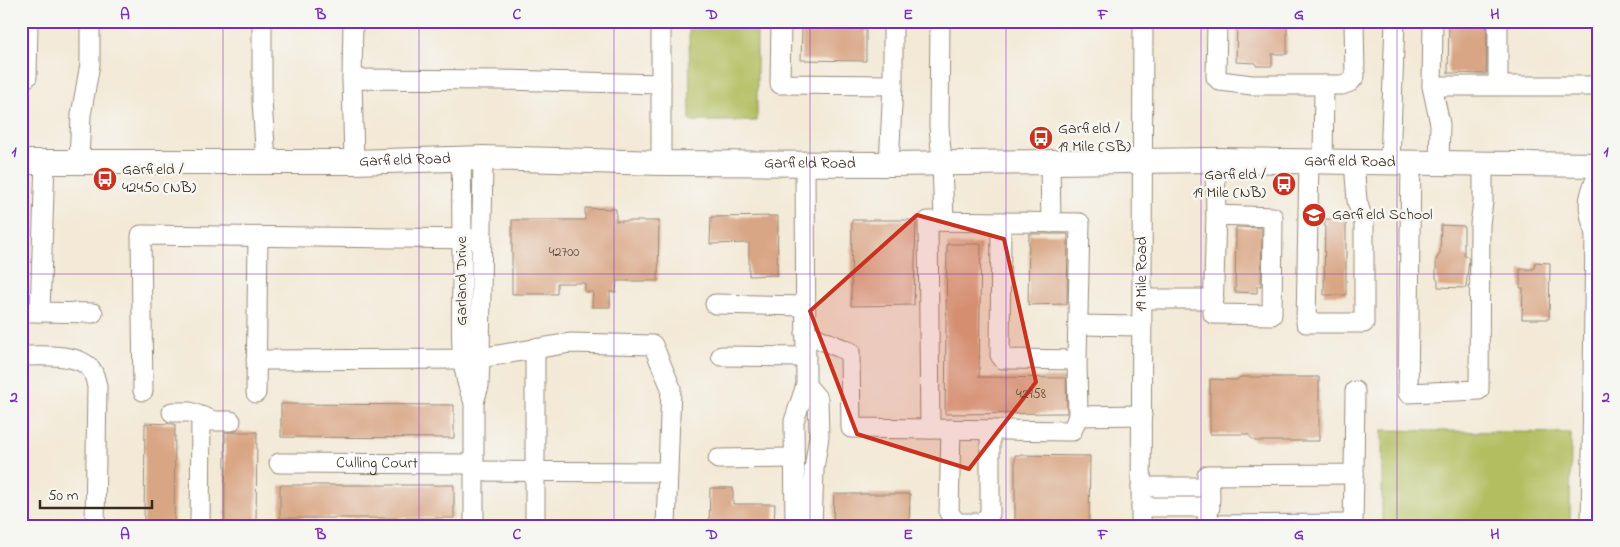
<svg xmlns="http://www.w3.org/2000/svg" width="1620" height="547" viewBox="0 0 1620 547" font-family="'Indie Flower',sans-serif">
	<rect width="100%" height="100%" fill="#f6f6f2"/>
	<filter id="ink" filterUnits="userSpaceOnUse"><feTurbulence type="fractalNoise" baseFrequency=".02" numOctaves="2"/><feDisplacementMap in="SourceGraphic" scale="10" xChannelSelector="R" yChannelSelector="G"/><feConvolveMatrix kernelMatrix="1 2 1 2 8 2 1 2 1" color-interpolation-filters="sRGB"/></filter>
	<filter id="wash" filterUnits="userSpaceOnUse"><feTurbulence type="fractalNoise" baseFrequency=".0096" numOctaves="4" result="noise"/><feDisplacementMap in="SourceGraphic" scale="20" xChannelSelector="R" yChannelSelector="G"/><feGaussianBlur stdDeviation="1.12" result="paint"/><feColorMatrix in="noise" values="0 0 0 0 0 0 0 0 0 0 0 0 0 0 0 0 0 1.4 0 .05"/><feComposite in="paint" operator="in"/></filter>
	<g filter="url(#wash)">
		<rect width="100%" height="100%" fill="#f3e9d6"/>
		<path fill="#b2be60" stroke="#76743f" d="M689 21H757V121H690Z
			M1382 430 1571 433 1570 526H1382Z"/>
		<g id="blocks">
			<path fill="#d9a685" d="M808 21H860V30H866V61L801 60 802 28H808Z
				M1237 21H1287V54H1272V66H1256V63L1236 62Z
				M1449 21H1487L1486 74 1448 73Z
				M585 208 616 209V221H659L658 281H617L616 292H610V307H592L593 292H585V283H557V294H512V220H585Z
				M778 216 777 275 749 276V243L710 244 711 217Z
				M1325 219 1346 220V295H1324Z
				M852 220H916L914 305 851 306Z
				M1441 225 1464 226V256H1467L1469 259 1466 288 1438 287V281L1436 278V260L1440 253Z
				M1236 227 1262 228 1261 286H1257V293L1235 292Z
				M1029 234H1068L1067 304 1028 305Z
				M947 244H981L979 377 1066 378 1067 413 945 414Z
				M1535 262 1550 263 1549 319H1522L1523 288H1520V269H1534Z
				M1241 377H1319V441H1255L1247 434H1210V379L1236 380Z
				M281 404 454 405V438L281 437Z
				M145 423 175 424 174 526H144Z
				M225 432H257L256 526H225Z
				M1015 455 1090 456 1089 526H1015Z
				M280 485H454V518H280Z
				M710 488H733V504H775L774 526H709Z
				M834 494H910L909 526H833Z"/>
		</g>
	</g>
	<g filter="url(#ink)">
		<use href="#blocks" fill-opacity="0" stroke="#978a7a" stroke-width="1"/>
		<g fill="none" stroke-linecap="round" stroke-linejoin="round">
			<g stroke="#978a7a" stroke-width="21">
				<g id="minor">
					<path d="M262 21V101L266 162"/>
					<path d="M661 21V163"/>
					<path d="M781 21 780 84 893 85"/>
					<path d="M940 21 939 126 942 163 944 221"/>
					<path d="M1217 21 1216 77 1220 81 1252 85H1342L1350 82 1355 76 1354 21"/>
					<path d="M1433 21 1432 86 1440 124 1439 163"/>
					<path d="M21 77H27L28 21"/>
					<path d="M352 79 353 21"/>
					<path d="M1498 85V21"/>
					<path d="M1432 86H1599"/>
					<path d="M461 158C462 197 462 237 462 277 462 316 457 366 474 402"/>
					<path d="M1215 160 1216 215"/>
					<path d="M45 161 40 312 93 313"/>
					<path d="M79 161 81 115 90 64V21"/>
					<path d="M1309 161 1306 323H1364V223L1357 201 1354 162"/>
					<path d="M354 162 352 79 500 80 661 84"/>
					<path d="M1050 162 1051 223"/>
					<path d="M1323 162 1324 85"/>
					<path d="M1411 162 1408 393 1479 390 1480 224 1483 202V164"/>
					<path d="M1390 163 1395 21"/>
					<path d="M889 164 893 85V21"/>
					<path d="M1599 172C1586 201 1587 204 1595 234L1599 228"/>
					<path d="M1216 215 1273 217 1272 315 1213 314Z"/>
					<path d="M1001 222 1000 355 1003 359 1077 360"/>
					<path d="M1143 299H1214"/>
					<path d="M715 304 805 306"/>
					<path d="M21 312H40"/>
					<path d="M1078 325 1142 326"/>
					<path d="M805 333 850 352 851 428 1072 431 1078 416 1142 415"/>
					<path d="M535 348V526"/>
					<path d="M21 356C40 356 77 353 90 368 95 373 95 380 97 386L95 526"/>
					<path d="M721 356 806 357"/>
					<path d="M256 360 464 359 480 358 570 343 653 345 671 388 666 526"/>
					<path d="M806 385 818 399 819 436 814 469 812 526"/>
					<path d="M143 391 141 235 482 239"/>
					<path d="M256 393 258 237"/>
					<path d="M172 412H190L214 421H231"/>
					<path d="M930 429 928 221 1080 223 1077 360 1078 416"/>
					<path d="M951 429 949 513 957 523H982L990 514V430"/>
					<path d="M718 459 794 458"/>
					<path id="s1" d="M279 463 474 464"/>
					<path d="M474 471 668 472"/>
					<path d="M1141 487H1210"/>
					<path d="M1141 507H1210"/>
					<path d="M1353 524 1354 474"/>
					<path d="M200 526 201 416"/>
					<path d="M474 526V402L479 386 480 358 483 158"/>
					<path d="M795 526 794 421 806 385 805 163"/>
					<path id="s2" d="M1141 526 1143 21"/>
					<path d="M1353 526V524L1206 525C1210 507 1212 492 1207 475L1354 474 1355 391"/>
					<path d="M1591 526 1595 234"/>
				</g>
			</g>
			<g stroke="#978a7a" stroke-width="26">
				<g id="major">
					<path id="s3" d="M21 162H354L483 158 661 163 889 164 1215 160 1599 165"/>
				</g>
			</g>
			<use href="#minor" stroke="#fff" stroke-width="19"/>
			<use href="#major" stroke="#fff" stroke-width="24"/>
		</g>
	</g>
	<path fill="#c8321e" fill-opacity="0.2" stroke="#c8321e" stroke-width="4" stroke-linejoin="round" d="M917 215 1004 239 1036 382 969 469 857 434 810 311Z"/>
	<path fill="none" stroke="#7b2cbf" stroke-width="1" stroke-opacity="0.55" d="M223 21V526M419 21V526M614 21V526M810 21V526M1006 21V526M1201 21V526M1397 21V526M21 274H1599"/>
	<defs>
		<g id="bus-disc" transform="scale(1.25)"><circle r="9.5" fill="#c8321e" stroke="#f6f6f2"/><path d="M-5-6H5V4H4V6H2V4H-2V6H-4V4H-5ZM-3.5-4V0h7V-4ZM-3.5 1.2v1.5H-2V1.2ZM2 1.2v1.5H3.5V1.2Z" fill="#fff"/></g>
		<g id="school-disc" transform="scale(1.25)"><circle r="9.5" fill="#c8321e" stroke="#f6f6f2"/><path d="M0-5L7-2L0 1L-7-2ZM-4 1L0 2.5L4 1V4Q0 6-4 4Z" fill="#fff"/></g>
	</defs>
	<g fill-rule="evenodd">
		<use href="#bus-disc" x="1041" y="138"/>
		<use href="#bus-disc" x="105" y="179"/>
		<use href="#bus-disc" x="1284" y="184"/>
		<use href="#school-disc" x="1314" y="215"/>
	</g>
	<g text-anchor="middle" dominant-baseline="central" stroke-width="5" stroke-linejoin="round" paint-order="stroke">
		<g font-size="14" fill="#624938">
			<text x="564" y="252">42700</text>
			<text x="1031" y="394">42958</text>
		</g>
		<g font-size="16" fill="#3b2a1e" stroke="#f6f6f2" text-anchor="start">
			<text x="1058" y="129">Garfield /<tspan x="1058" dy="18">19 Mile (SB)</tspan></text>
			<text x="122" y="170">Garfield /<tspan x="122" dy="18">42450 (NB)</tspan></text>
			<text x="1266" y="175" text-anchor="end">Garfield /<tspan x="1266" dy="18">19 Mile (NB)</tspan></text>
			<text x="1332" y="215">Garfield School</text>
		</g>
		<g font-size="16" fill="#3b2a1e" stroke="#f6f6f2">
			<text stroke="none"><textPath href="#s3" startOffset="384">Garfield Road</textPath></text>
			<text stroke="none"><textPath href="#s3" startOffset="1329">Garfield Road</textPath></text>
			<text stroke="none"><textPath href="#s3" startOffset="789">Garfield Road</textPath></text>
			<text stroke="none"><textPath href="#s2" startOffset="252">19 Mile Road</textPath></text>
			<text transform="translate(462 281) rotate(-90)">Garland Drive</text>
			<text stroke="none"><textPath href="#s1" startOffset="98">Culling Court</textPath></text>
		</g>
	</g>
	<rect width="1620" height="547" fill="none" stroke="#f6f6f2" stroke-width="55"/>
	<path d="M40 500v8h112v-8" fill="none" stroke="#3b2a1e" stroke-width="2.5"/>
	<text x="48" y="500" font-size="15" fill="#3b2a1e" stroke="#f6f6f2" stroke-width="4" paint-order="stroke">50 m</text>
	<rect x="28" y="28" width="1564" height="492" fill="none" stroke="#7b2cbf" stroke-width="2"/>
	<g font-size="16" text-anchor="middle" font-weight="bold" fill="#7b2cbf">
		<text x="125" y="19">A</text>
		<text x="321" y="19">B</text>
		<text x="517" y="19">C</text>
		<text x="712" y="19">D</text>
		<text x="908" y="19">E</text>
		<text x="1103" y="19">F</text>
		<text x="1299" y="19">G</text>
		<text x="1495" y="19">H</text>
		<text x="14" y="156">1</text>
		<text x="1606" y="156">1</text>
		<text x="14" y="402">2</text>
		<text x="1606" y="402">2</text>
		<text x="125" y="539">A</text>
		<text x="321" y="539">B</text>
		<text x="517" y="539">C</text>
		<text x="712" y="539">D</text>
		<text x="908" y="539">E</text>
		<text x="1103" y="539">F</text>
		<text x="1299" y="539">G</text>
		<text x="1495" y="539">H</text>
	</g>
</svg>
